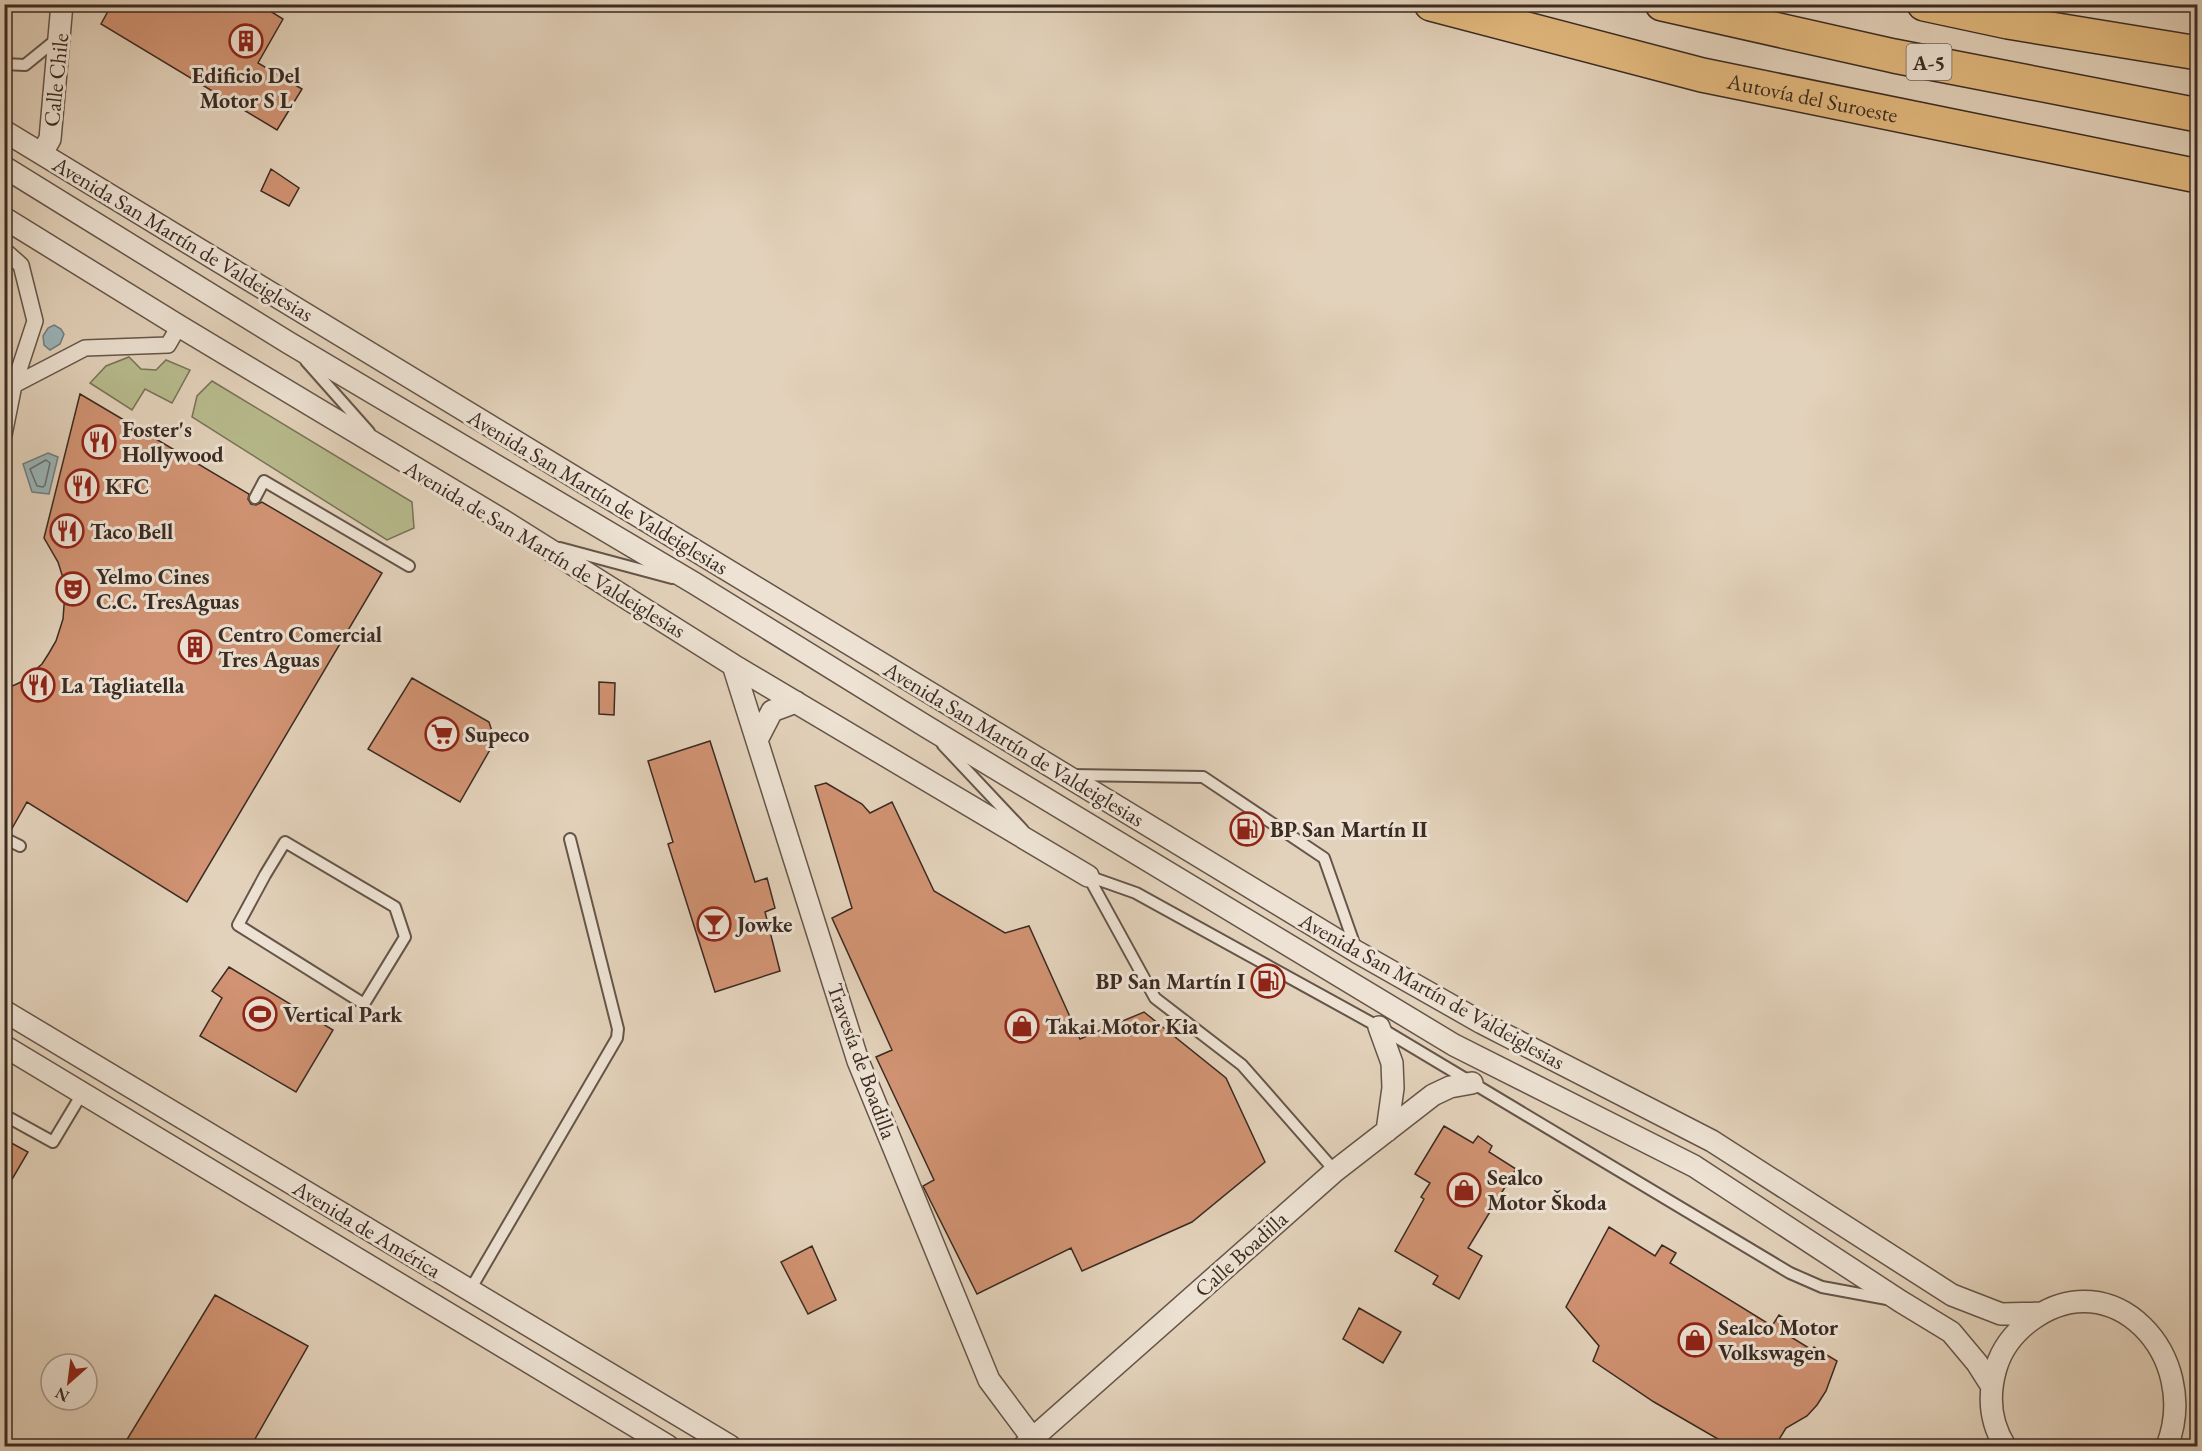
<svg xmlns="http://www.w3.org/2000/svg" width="2202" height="1451" viewBox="0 0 2202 1451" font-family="'EB Garamond',serif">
	<rect width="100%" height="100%" fill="#e3d2bb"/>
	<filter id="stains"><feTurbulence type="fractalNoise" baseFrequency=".00333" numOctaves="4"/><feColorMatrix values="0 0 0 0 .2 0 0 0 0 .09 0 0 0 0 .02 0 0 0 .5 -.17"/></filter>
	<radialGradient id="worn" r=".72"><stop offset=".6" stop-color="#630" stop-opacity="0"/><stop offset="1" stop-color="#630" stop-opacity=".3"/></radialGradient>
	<path fill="#b7bb8d" stroke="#797358" stroke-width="1.5" d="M129 357 141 369 156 370 166 360 190 370 172 403 145 389 132 410 90 383 106 366Z
		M212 381 412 502 414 528 387 540 192 417 197 396Z"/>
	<path fill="#99b5ba" stroke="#737e7e" stroke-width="1.5" d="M54 325 61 329 64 334 60 344 50 350 44 345 43 336 48 328Z
		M48 453 58 457 49 494 32 492 23 464Z"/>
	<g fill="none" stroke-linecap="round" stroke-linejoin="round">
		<path stroke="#6a706e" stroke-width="1.5" d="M46 460 50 463 45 485 43 487 37 486 30 469Z"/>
	</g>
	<path fill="#d19373" stroke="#3b2b23" stroke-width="1.5" d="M112 4H259L283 19 258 63 302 89 277 130 101 24Z
		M271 169 299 188 289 206 261 191Z
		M80 394 249 494 248 499 251 504 256 505 262 502 382 573 187 902 27 802 10 832 4 831V706L10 687 21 682 42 664 49 653 56 641 63 619 65 592 63 578 58 562 44 538Z
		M412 678 489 722 495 741 460 802 368 749Z
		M599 682 615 683 614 715 599 714Z
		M710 741 755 882 767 878 775 908 765 912 780 971 715 992 668 844 673 842 648 761Z
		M826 783 862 804 870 813 892 802 934 891 1005 933 1029 926 1080 1039 1144 1012 1226 1078 1265 1162 1192 1222 1082 1271 1071 1248 977 1294 923 1186 934 1180 876 1057 892 1050 832 918 852 908 815 786Z
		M229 967 333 1030 296 1092 200 1036 222 998 212 991Z
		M1444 1126 1473 1143 1478 1136 1492 1146 1489 1152 1516 1169 1468 1248 1482 1256 1459 1299 1433 1284 1438 1276 1395 1251 1424 1199 1421 1197 1430 1183 1415 1174Z
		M4 1139 28 1152 4 1193Z
		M1609 1227 1655 1256 1662 1245 1676 1253 1670 1263 1772 1326 1779 1315 1792 1323 1786 1334 1812 1350 1814 1347 1837 1361 1826 1391 1817 1405 1807 1416 1786 1428 1775 1446H1730L1654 1402 1593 1361 1599 1346 1566 1307Z
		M812 1246 836 1300 808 1314 781 1262Z
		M215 1295 308 1346 251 1446H123Z
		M1359 1308 1401 1332 1383 1363 1343 1339Z"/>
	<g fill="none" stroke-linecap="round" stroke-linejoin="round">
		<g stroke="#655549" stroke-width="14">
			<path id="service" d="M4 64 25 65 57 39
				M306 361 369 432
				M255 498 264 481 409 566
				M560 548 672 578
				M943 745 1023 830
				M1071 775 1203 777 1324 858 1356 949
				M4 838 20 846
				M285 842 395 907 405 937 364 1004 238 925 265 875Z
				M1088 876 1136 893 1379 1027 1790 1273 1822 1287 1887 1299
				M1088 876 1155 998 1242 1065 1335 1171
				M4 1115 53 1142 83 1092
				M470 1290 617 1038 618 1029 570 839"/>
		</g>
		<g stroke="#655549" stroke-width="18">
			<path id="pedestrian" d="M4 250 21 265 35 321 14 385 4 435
				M14 385 85 348 168 345 179 326"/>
		</g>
		<g stroke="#655549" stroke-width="24">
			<path id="minor" d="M4 131 1357 952 1482 1023 1712 1141 1952 1295 2001 1314 2040 1313
				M42 153 50 139 62 4
				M4 167 289 343 694 583 927 727 1454 1045 1694 1166 1900 1301 1951 1332 1977 1363 1991 1385
				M4 218 179 326 504 521 733 665 1088 876
				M733 665 858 1061 989 1380 1033 1439
				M757 740 772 711 796 702
				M4 1011 730 1446
				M1379 1027 1392 1063 1393 1088 1387 1131
				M4 1046 668 1446
				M1024 1446 1335 1171 1433 1095 1450 1087 1472 1083
				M2005 1446C1990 1422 1988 1395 1996 1368 2002 1348 2014 1333 2030 1321 2112 1259 2202 1356 2167 1446"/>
		</g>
		<g stroke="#3b2b23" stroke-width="36">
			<g id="motorway">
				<path id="s1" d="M1431 4 1702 75 2198 176"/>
				<path d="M1662 4 1894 56 2198 115"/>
				<path d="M1924 4 2008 22 2198 53"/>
			</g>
		</g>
		<use href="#service" stroke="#ede2d3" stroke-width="10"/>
		<use href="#pedestrian" stroke="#ede2d3" stroke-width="15"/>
		<use href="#minor" stroke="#ede2d3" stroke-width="21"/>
		<use href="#motorway" stroke="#e2b97e" stroke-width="33"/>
	</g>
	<defs>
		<g id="building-ring" transform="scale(1.725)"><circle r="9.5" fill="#ede2d3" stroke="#8f2418" stroke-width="1.5"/><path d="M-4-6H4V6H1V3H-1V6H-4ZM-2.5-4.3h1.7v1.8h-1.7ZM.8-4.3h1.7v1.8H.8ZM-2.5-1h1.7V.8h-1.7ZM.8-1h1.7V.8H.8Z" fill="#8f2418"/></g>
		<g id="restaurant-ring" transform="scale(1.725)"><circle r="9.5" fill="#ede2d3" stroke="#8f2418" stroke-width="1.5"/><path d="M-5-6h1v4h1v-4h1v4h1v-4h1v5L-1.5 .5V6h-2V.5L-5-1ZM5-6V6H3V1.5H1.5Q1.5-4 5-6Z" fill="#8f2418"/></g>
		<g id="theatre-ring" transform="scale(1.725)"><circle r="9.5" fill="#ede2d3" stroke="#8f2418" stroke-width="1.5"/><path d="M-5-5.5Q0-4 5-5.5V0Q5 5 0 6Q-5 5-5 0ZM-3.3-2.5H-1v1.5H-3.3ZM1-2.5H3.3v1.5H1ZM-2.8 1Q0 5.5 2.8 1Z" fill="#8f2418"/></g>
		<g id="supermarket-ring" transform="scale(1.725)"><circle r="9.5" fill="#ede2d3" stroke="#8f2418" stroke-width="1.5"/><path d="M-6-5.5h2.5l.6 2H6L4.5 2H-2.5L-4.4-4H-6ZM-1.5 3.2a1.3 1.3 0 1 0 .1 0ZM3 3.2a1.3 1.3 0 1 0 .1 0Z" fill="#8f2418"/></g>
		<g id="fuel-ring" transform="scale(1.725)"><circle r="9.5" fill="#ede2d3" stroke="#8f2418" stroke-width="1.5"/><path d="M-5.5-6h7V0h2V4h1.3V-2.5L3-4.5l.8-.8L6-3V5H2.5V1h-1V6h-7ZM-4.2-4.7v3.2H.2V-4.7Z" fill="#8f2418"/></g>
		<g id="bar-ring" transform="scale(1.725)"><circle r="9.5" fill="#ede2d3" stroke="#8f2418" stroke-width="1.5"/><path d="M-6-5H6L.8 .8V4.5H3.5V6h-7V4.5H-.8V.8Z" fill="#8f2418"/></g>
		<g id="stadium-ring" transform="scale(1.725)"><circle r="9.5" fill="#ede2d3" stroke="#8f2418" stroke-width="1.5"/><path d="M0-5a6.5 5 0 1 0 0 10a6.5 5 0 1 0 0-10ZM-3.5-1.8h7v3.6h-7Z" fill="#8f2418"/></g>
		<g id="shop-ring" transform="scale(1.725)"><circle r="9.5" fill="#ede2d3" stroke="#8f2418" stroke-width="1.5"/><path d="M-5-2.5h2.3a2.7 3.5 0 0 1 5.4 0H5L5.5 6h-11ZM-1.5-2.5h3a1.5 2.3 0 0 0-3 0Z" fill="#8f2418"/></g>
	</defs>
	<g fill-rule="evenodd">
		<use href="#building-ring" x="246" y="41"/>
		<use href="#restaurant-ring" x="99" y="442"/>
		<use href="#restaurant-ring" x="82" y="486"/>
		<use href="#restaurant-ring" x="67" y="531"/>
		<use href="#theatre-ring" x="73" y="589"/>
		<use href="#building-ring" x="195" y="647"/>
		<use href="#restaurant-ring" x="38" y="685"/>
		<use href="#supermarket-ring" x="442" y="734"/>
		<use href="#fuel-ring" x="1247" y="829"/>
		<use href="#bar-ring" x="714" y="924"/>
		<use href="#fuel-ring" x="1268" y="981"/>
		<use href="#stadium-ring" x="260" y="1014"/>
		<use href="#shop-ring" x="1022" y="1026"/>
		<use href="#shop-ring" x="1464" y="1190"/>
		<use href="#shop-ring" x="1695" y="1340"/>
	</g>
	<g text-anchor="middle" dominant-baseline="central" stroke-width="6" stroke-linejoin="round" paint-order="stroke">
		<rect fill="#ede2d3" stroke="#706258" stroke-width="1.5" x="1906.5" y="44" width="45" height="36" rx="4.5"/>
		<g font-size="21" font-weight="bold" fill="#3b2b23">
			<text x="1929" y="62">A-5</text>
		</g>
		<g font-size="22" font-weight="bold" fill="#3b2b23" stroke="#ede2d3" text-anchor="start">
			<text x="246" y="75" text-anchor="middle">Edificio Del<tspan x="246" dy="25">Motor S L</tspan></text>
			<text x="122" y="429">Foster's<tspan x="122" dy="25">Hollywood</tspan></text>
			<text x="105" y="486">KFC</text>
			<text x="90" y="531">Taco Bell</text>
			<text x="96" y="576">Yelmo Cines<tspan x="96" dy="25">C.C. TresAguas</tspan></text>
			<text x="218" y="634">Centro Comercial<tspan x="218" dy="25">Tres Aguas</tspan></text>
			<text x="61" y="685">La Tagliatella</text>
			<text x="465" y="734">Supeco</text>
			<text x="1270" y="829">BP San Martín II</text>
			<text x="737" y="924">Jowke</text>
			<text x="1245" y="981" text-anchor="end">BP San Martín I</text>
			<text x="283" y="1014">Vertical Park</text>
			<text x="1045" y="1026">Takai Motor Kia</text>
			<text x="1487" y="1177">Sealco<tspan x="1487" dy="25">Motor Škoda</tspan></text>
			<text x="1718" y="1327">Sealco Motor<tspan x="1718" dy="25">Volkswagen</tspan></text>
		</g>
		<g font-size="22" fill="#3b2b23" stroke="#ede2d3">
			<text transform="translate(56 80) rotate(-84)">Calle Chile</text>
			<text stroke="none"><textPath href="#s1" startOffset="393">Autovía del Suroeste</textPath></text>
			<text transform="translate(183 239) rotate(31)">Avenida San Martín de Valdeiglesias</text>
			<text transform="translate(598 492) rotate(31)">Avenida San Martín de Valdeiglesias</text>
			<text transform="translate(545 549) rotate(31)">Avenida de San Martín de Valdeiglesias</text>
			<text transform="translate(1014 744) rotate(31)">Avenida San Martín de Valdeiglesias</text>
			<text transform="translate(1432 991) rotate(29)">Avenida San Martín de Valdeiglesias</text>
			<text transform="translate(862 1061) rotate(70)">Travesía de Boadilla</text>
			<text transform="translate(367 1229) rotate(31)">Avenida de América</text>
			<text transform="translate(1241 1254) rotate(-42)">Calle Boadilla</text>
		</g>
	</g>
	<rect width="2202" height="1451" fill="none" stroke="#e3d2bb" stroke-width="24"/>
	<rect x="6" y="6" width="2190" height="1439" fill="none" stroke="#3b2b23" stroke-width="3"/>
	<rect x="12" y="12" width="2178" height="1427" fill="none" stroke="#3b2b23" stroke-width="1.5"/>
	<g transform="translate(69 1382) rotate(208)"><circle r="28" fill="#ede2d3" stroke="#a6998d" stroke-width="1.5"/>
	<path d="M0-4.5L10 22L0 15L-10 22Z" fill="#8f2418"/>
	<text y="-9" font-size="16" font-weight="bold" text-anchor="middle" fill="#3b2b23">N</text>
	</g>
	<rect width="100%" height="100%" filter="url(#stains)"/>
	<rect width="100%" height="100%" fill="url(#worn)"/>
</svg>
